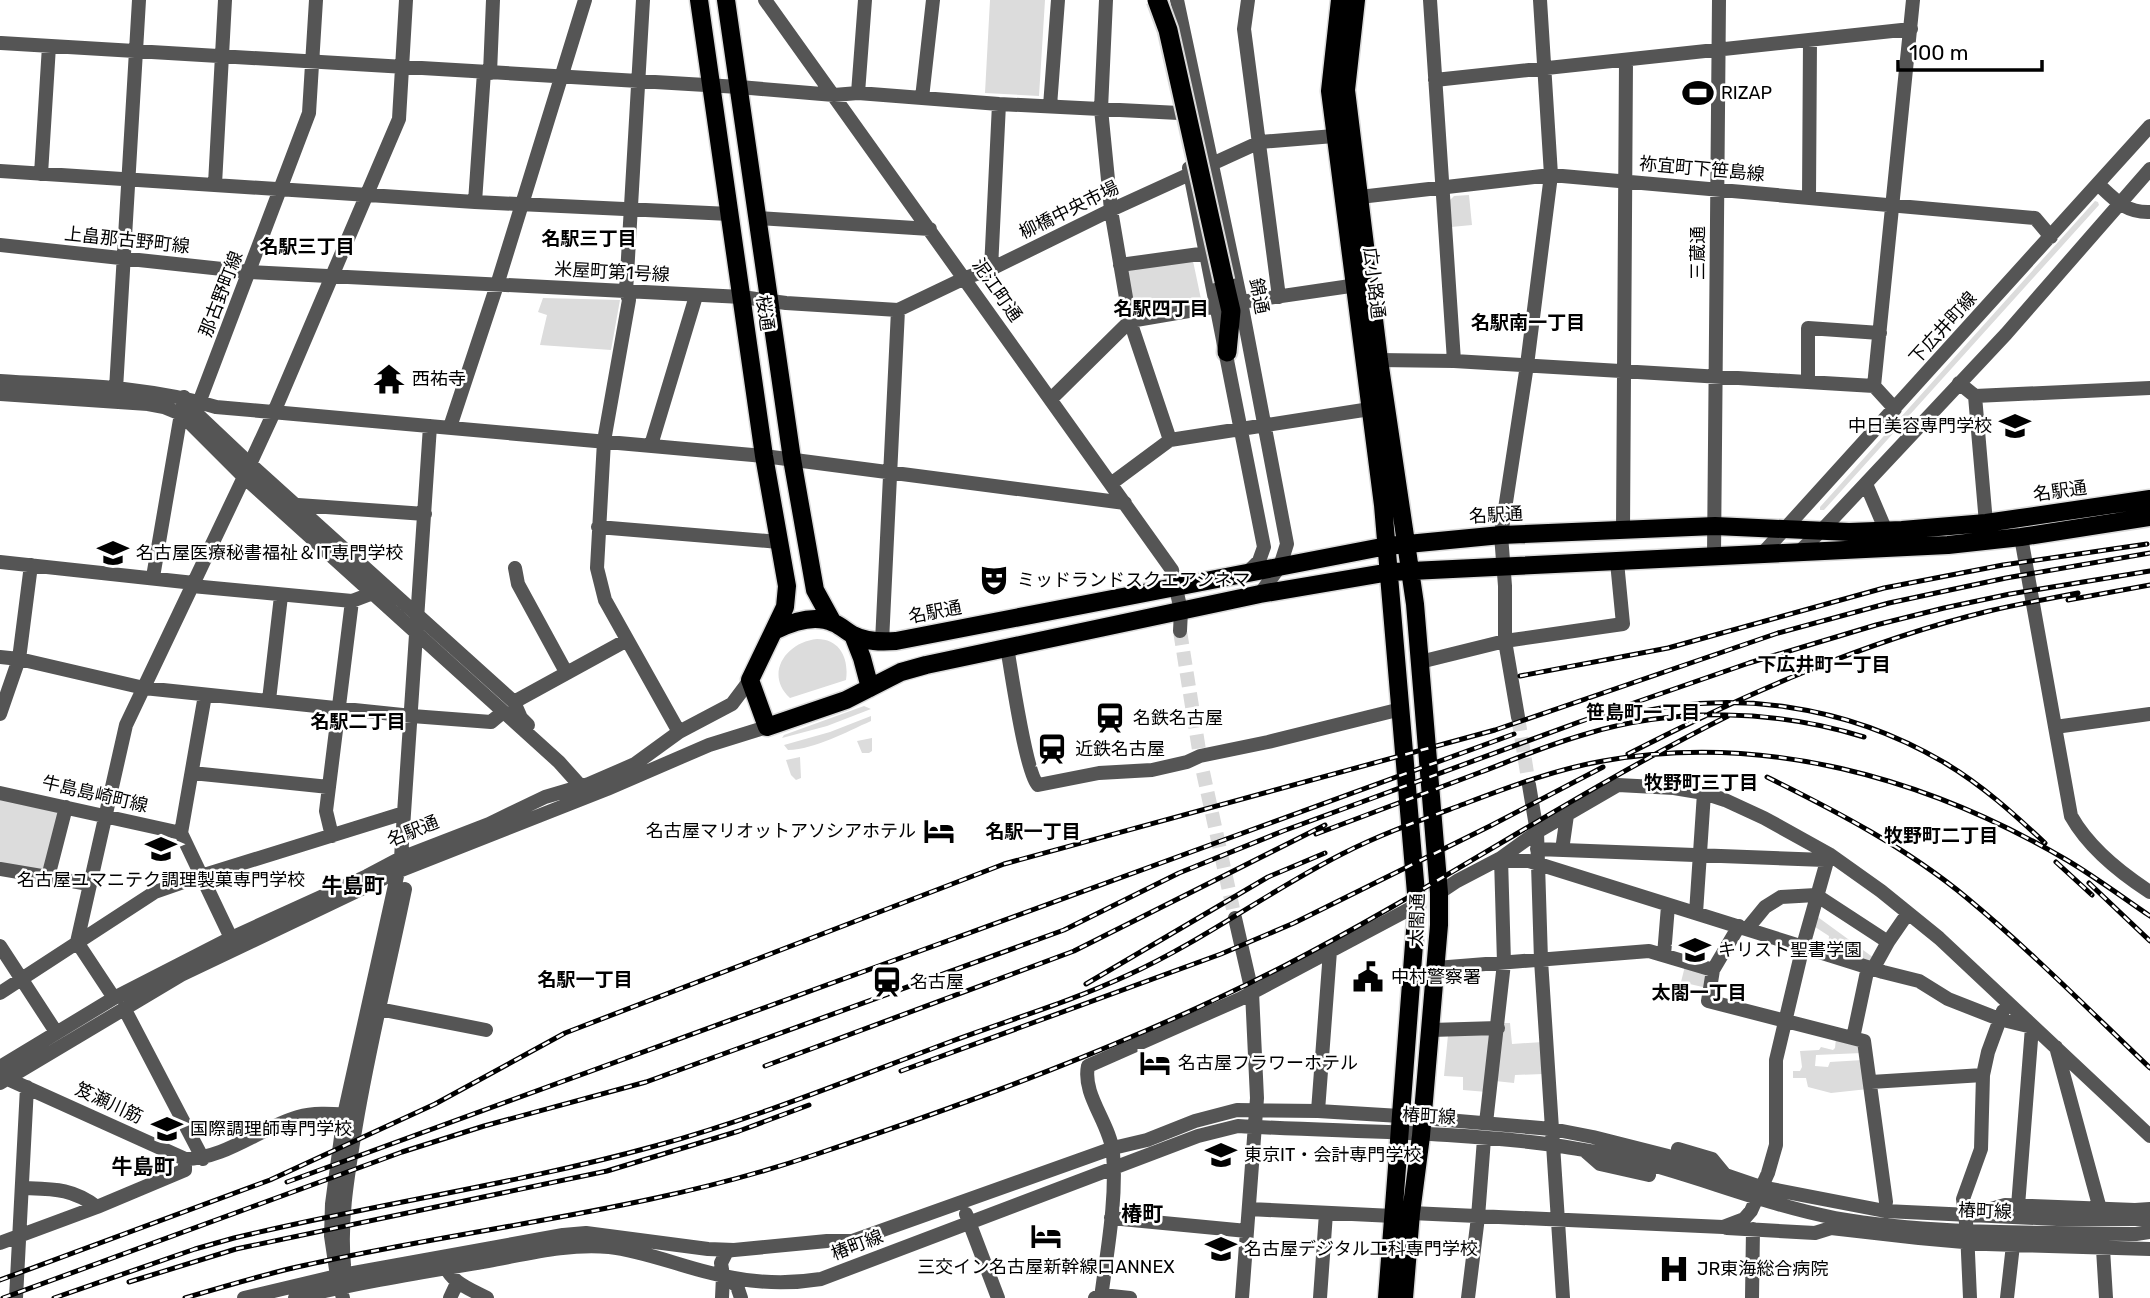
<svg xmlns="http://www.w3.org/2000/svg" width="2150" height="1298" viewBox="0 0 2150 1298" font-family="Rubik,'Noto Sans JP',sans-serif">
	<rect width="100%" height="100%" fill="#fff"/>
	<path fill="#dcdcdc" d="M990 0H1045L1039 96 985 93Z
		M1469 195 1472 225 1451 227 1449 201 1454 196Z
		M2095 201 2098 202 2099 205 1824 510H1820V507Z
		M1193 261 1201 299 1199 304 1138 314 1134 310 1127 272 1130 268Z
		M543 298 620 300 611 350 540 345 547 315 538 312Z
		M817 639C841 639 849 660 846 680L790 698C764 674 786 642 817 639Z
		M864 706 871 709 827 726 782 738 784 735Z
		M871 716V721C846 732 816 749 788 750L784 745 830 732Z
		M872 738V751L869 753H862L857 741Z
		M800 757 801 778 796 780 791 775 786 760Z
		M0 798 57 811 59 815 46 870 0 866Z
		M1815 915 1874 958 1872 964 1828 949 1829 936 1812 925Z
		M1685 966 1706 973 1707 988 1681 982Z
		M1503 1023H1510L1512 1044 1543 1042V1074L1515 1075 1514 1083 1495 1081Z
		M1488 1033 1492 1038 1487 1092 1463 1090V1077L1444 1076 1448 1035Z
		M1836 1038 1859 1042 1862 1053 1816 1055 1815 1066 1828 1067 1830 1062 1863 1060 1868 1089 1831 1093 1808 1087 1806 1078H1793V1071H1800L1802 1067 1800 1051 1819 1050 1821 1047 1833 1050 1835 1048Z"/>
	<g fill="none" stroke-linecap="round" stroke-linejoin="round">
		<path stroke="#d9d9d9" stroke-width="14" stroke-dasharray="14 7" stroke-linecap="butt" d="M1180 631 1199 750
			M1518 717 1529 785
			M1203 772 1235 918"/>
		<g stroke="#dbdbdb" stroke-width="21">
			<path id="major" d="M699 0 764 456 787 586 785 607 750 680 767 727 846 700 901 672 926 665 1260 594 1390 572 1948 545 2021 537 2150 517
				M726 0 792 459 815 590 832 621
				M1340 0 1330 91 1383 505 1417 905 1387 1298
				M1356 0 1346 90 1379 360 1415 604 1439 893V925L1421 1136 1411 1213 1404 1298
				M776 630C794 621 815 614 834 623 841 626 846 631 853 635 866 642 881 642 896 641L1387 546 1501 535 1715 526 1849 532 1902 530 1986 523 2150 499
				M853 635 862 658 870 688"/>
		</g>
		<g stroke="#dbdbdb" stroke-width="23">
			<path id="highway" d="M1224 281 1231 311 1227 352"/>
		</g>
		<path stroke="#555" stroke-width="14" d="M643 0 626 292 629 300 604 441 597 568 605 600 679 732
			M765 0 1172 570 1181 611 1180 631
			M1106 0 1101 109 1111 210 1130 321 1170 440
			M1177 0 1241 302 1287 544 1280 566 1260 594
			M1248 0 1244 29 1279 297
			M1430 0 1454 361
			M1 43 739 87 834 95 858 93 999 104 1179 113
			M490 73 493 0
			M1435 80 1911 29
			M858 93 865 0
			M922 98 933 0
			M1050 106 1058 0
			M1189 168 1264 547 1259 561 1247 573
			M0 171 475 202 730 214
			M41 174 49 46
			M215 184 225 0
			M2098 184C2115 200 2126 213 2150 212
			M1809 197 1810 40
			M1351 198 1551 175 2035 218 2051 237
			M475 202 484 72
			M757 218 930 229
			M0 245 250 272 742 297 786 303 898 310 965 278 991 269 1111 210 1260 142 1334 136
			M1120 265 1207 253
			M991 269 999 104
			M1241 302 1364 284
			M1379 360 1454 361 1874 386 1895 409
			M0 381C72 386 146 385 216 407L764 456 1125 503
			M1808 381V328L1880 333
			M1959 383 1975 396 2150 388
			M1874 386 1913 0
			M116 389 139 0
			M0 394 148 404 164 407 181 414 244 477 559 762 585 791
			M1975 396 1986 523
			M184 397 195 412 250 464 514 702 521 718 528 725
			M1051 399 1130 321 1218 306
			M197 408 309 113 316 0
			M450 427 497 285 585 0
			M651 445 696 296
			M250 464 274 412 399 119 406 0
			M1112 483 1170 440 1370 409
			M1866 484 1886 531
			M298 505 425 514
			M598 527 779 542
			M1623 530 1626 61
			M2021 537 2071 816C2089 848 2119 872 2150 892
			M1799 552 1823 529 2006 334 2150 169
			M1763 553 2150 126
			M1714 555 1719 0
			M0 562 194 583
			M515 568 518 584 566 672
			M153 577 182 408
			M192 586 352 601 373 593
			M882 642 898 310
			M1007 647C1011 670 1026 774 1038 785L1099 773 1152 770 1187 762 1200 756 1268 742 1401 709
			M0 657 19 659 144 688 412 716 491 722 503 712
			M1420 662 1505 641 1623 624 1617 562
			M205 695 181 833 231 938
			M269 700 281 596
			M514 702 627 640
			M0 714 19 659 31 565
			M1518 717 1505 641V586L1501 535 1527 365 1551 175 1540 0
			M2055 727 2150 714
			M192 773 329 787
			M1529 785 1537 832 1541 960 1563 1298
			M0 793 181 833
			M332 836 326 811 352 601
			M1537 849 1825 860
			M1562 850 1567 815
			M1501 858 1505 861H1529L1883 972 1919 981 1948 999 1999 1019 2032 1027 2018 1206
			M0 869 89 884
			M48 877 66 807
			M1439 893 1457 881 1501 858 1537 832 1618 785 1674 788 1704 793 1725 800 1764 818 1829 854 1881 891 1939 938 2150 1136
			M1696 913 1704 793
			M1235 918 1252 992 1257 1098 1242 1298
			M1739 926 1713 970 1708 1001 1864 1041 1886 1202
			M1747 929 1765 907 1781 897 1816 895 1888 942
			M0 946 56 1032
			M1664 955 1668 906
			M1436 968 1649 951 1713 970
			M1873 969 1888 942 1908 913
			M0 993 155 892 201 876 404 813
			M114 998 77 942 126 725 244 477
			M124 1008 203 1159
			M379 1009 486 1030
			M1431 1030 1498 1028
			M1853 1038 1868 967
			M2056 1047 2100 1209
			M0 1067 114 998 231 938 367 876 401 858 489 824 545 797 589 784 635 764 679 732 732 704 750 680
			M1 1076 185 1159C225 1159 260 1128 298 1117 316 1112 334 1114 353 1115
			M1871 1082 1983 1075
			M0 1083 181 975 399 871 607 789 709 745 767 727
			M1318 1111 1330 951
			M1486 1123 1504 963 1501 858
			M1678 1149 1712 1159 1726 1176
			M1584 1150 1600 1164 1649 1175
			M23 1188C53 1189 72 1188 97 1207
			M1249 1209 1393 1216
			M1980 1212 2005 1205 2135 1210 2150 1209
			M1411 1213 1723 1227 1744 1219 1751 1211 1768 1173 1776 1145V1060L1803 946 1829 854
			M966 1214 998 1298
			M1111 1218 1247 1231
			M1727 1228 1815 1233 1831 1228 1919 1238 1924 1234
			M1919 1238 1986 1244 2150 1249
			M0 1243 97 1207 185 1170V1159
			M2103 1249 2106 1298
			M444 1262C449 1282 470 1289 487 1298
			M344 1265C340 1222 347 1180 354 1137 367 1054 388 972 405 889
			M727 1278 737 1286 741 1298
			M16 1298 27 1087
			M244 1298 337 1276 563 1235 586 1233 708 1249 734 1250 827 1241H852L1113 1148 1147 1140 1195 1121 1237 1110 1318 1111 1400 1116 1552 1129 1593 1137 1676 1158 1761 1187 1885 1211 2057 1219H2150
			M295 1298C359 1282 423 1272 488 1261 527 1254 569 1243 609 1247 644 1251 677 1265 711 1273 749 1283 784 1285 821 1279L1198 1136 1238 1126C1342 1132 1451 1131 1554 1145 1577 1149 1600 1152 1622 1157 1694 1174 1762 1204 1835 1218 1934 1235 2036 1232 2136 1234L2150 1232
			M343 1298 337 1276 331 1236 332 1204 344 1115 401 858 430 426
			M450 1298 457 1283
			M722 1298 723 1276 721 1263 727 1251 733 1250
			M1095 1298 1102 1295 1130 1298
			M1101 1298C1107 1251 1117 1200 1113 1153 1110 1123 1082 1095 1088 1066L1240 999 1417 905
			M1320 1298 1326 1213
			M1468 1298 1478 1217 1484 1139
			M1752 1298 1753 1229
			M1970 1298 1967 1231 1963 1199 1981 1149 1983 1075 1988 1052 2003 1011
			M2007 1298 2013 1245"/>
		<use href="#major" stroke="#000" stroke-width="18"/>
		<use href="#highway" stroke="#000" stroke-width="19"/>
		<g stroke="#000" stroke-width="5">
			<path id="rail" d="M2068 600 2150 585
				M1520 676 1668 648 1884 588 2003 565 2147 544
				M1620 717C1730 687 1847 705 1945 763 1982 785 2014 814 2045 843
				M1628 754C1743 695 1863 642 1989 611 2018 604 2048 599 2078 593
				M1767 777C1836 811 1907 848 1967 898 2031 951 2090 1011 2150 1068
				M1316 834C1371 813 1426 793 1481 772 1515 759 1550 744 1586 734 1675 707 1775 709 1864 737
				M2056 862 2092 895
				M2089 883 2150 941
				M1086 984 1268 877 1325 853
				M765 1066 1074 951 1325 825
				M901 1071 1221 954 1294 923 1490 826 1603 767
				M287 1182 1514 734
				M0 1280 270 1180 435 1104 565 1033 1004 864 1495 730 1778 633 1889 603 2006 578 2150 553
				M129 1282 236 1249 607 1171 739 1131 809 1105
				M3 1298 402 1152 484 1126 646 1082 1064 930 1179 873 1283 831 1579 722 1749 663 1876 625 1944 608 2010 594 2150 571
				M54 1298 195 1249 234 1238C374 1204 517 1184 655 1146 757 1118 856 1077 955 1040 1012 1019 1072 1001 1128 975 1203 941 1269 891 1342 854 1379 835 1418 821 1456 807 1504 789 1552 770 1603 761 1764 732 1926 778 2065 859 2094 876 2122 897 2150 916
				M185 1298C222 1287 259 1276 297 1267 468 1228 645 1212 811 1156 972 1102 1133 1043 1284 966 1435 888 1576 792 1728 716"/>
		</g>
		<use href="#rail" stroke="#fff" stroke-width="2.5" stroke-dasharray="8" stroke-linecap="butt"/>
		<g stroke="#dbdbdb" stroke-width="23" stroke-linecap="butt">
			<path id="highway-bridge" d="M1157 0 1168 30 1224 281"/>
		</g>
		<use href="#highway-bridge" stroke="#000" stroke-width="19"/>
	</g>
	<defs>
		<g id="stadium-bare" transform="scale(2.415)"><path d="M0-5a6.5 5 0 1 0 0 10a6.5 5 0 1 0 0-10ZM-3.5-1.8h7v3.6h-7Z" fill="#000" stroke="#fff" stroke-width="2.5" paint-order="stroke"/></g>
		<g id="temple-bare" transform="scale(2.415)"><path d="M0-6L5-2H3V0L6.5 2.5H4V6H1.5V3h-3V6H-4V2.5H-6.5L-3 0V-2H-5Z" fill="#000" stroke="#fff" stroke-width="2.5" paint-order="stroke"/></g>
		<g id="university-bare" transform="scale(2.415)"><path d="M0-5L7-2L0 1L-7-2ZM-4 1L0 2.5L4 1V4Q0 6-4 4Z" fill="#000" stroke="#fff" stroke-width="2.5" paint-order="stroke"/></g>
		<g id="theatre-bare" transform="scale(2.415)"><path d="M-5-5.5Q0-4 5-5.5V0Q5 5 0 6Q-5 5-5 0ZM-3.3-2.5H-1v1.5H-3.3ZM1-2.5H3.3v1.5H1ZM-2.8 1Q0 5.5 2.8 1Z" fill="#000" stroke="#fff" stroke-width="2.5" paint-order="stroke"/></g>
		<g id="station-bare" transform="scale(2.415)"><path d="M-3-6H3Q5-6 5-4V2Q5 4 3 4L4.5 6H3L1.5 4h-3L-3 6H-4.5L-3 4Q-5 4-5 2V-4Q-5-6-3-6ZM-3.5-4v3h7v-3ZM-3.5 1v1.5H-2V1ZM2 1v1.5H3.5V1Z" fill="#000" stroke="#fff" stroke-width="2.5" paint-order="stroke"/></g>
		<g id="hotel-bare" transform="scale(2.415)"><path d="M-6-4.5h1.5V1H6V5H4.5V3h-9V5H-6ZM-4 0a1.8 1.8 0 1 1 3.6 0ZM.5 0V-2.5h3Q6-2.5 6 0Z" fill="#000" stroke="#fff" stroke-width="2.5" paint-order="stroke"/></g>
		<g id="civic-bare" transform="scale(2.415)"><path d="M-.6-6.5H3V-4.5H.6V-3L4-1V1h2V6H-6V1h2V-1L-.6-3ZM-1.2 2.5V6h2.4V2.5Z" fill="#000" stroke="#fff" stroke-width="2.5" paint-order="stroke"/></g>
		<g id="hospital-bare" transform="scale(2.415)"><path d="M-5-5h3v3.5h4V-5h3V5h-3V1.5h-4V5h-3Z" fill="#000" stroke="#fff" stroke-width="2.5" paint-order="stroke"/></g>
	</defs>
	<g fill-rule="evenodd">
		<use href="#stadium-bare" x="1698" y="93"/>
		<use href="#temple-bare" x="389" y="379"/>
		<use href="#university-bare" x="2015" y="426"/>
		<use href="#university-bare" x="113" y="553"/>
		<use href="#theatre-bare" x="994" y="580"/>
		<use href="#station-bare" x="1110" y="718"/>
		<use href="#station-bare" x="1052" y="749"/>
		<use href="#hotel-bare" x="939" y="831"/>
		<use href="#university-bare" x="161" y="849"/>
		<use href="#university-bare" x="1695" y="950"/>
		<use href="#civic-bare" x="1368" y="977"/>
		<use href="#station-bare" x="887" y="982"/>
		<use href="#hotel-bare" x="1155" y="1063"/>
		<use href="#university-bare" x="167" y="1129"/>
		<use href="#university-bare" x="1221" y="1155"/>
		<use href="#hotel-bare" x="1046" y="1236"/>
		<use href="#university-bare" x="1221" y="1249"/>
		<use href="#hospital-bare" x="1674" y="1269"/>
	</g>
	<g text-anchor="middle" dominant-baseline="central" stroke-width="5" stroke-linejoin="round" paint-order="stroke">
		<g font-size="18" fill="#000" stroke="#fff" text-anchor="start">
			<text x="1721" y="93">RIZAP</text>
			<text x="412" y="379">西祐寺</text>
			<text x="1992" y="426" text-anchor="end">中日美容専門学校</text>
			<text x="136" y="553">名古屋医療秘書福祉＆IT専門学校</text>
			<text x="1017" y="580">ミッドランドスクエアシネマ</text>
			<text x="1133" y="718">名鉄名古屋</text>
			<text x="1075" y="749">近鉄名古屋</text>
			<text x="916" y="831" text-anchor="end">名古屋マリオットアソシアホテル</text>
			<text x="161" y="880" text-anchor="middle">名古屋ユマニテク調理製菓専門学校</text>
			<text x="1718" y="950">キリスト聖書学園</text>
			<text x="1391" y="977">中村警察署</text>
			<text x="910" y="982">名古屋</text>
			<text x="1178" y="1063">名古屋フラワーホテル</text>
			<text x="190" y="1129">国際調理師専門学校</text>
			<text x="1244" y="1155">東京IT・会計専門学校</text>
			<text x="1244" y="1249">名古屋デジタル工科専門学校</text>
			<text x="1046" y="1267" text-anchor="middle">三交イン名古屋新幹線口ANNEX</text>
			<text x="1697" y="1269">JR東海総合病院</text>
		</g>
		<g font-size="18" fill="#000" stroke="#fff">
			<text transform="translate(1702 169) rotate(5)">祢宜町下笹島線</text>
			<text transform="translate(1069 210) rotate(-26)">柳橋中央市場</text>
			<text transform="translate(127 240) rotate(6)">上畠那古野町線</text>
			<text transform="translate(1698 253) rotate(-90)">三蔵通</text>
			<text transform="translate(612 272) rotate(3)">米屋町第1号線</text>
			<text transform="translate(1374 283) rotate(83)">広小路通</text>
			<text transform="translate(997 290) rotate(55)">泥江町通</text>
			<text transform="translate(221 294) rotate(-69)">那古野町線</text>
			<text transform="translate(1259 296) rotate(79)">錦通</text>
			<text transform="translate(765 313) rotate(82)">桜通</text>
			<text transform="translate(1943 328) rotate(-48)">下広井町線</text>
			<text transform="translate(2060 491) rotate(-8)">名駅通</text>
			<text transform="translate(1496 515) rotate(-3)">名駅通</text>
			<text transform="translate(935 612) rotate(-11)">名駅通</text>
			<text transform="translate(95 794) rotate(13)">牛島島崎町線</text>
			<text transform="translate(413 831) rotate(-22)">名駅通</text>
			<text transform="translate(1417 920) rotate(-88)">太閤通</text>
			<text transform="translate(109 1103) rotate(25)">笈瀬川筋</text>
			<text transform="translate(1429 1116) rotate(3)">椿町線</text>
			<text transform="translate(1985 1211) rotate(2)">椿町線</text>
			<text transform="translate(857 1245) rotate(-21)">椿町線</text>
		</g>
		<g font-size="19" font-weight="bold" fill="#000" stroke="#fff">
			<text x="589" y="238">名駅三丁目</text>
			<text x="307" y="246">名駅三丁目</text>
			<text x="1161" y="308">名駅四丁目</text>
			<text x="1528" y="322">名駅南一丁目</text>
			<text x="1824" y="664">下広井町一丁目</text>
			<text x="1643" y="712">笹島町一丁目</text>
			<text x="358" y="721">名駅二丁目</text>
			<text x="1701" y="782">牧野町三丁目</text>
			<text x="1033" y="831">名駅一丁目</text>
			<text x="1941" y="835">牧野町二丁目</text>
			<text x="585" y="979">名駅一丁目</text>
			<text x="1699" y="992">太閤一丁目</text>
		</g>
		<g font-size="21" font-weight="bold" fill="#000" stroke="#fff">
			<text x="353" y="885">牛島町</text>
			<text x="143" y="1166">牛島町</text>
			<text x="1142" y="1213">椿町</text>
		</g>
	</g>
	<path d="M1898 60v10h144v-10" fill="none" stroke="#000000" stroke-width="3.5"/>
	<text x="1909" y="60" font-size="21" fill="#000000" stroke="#ffffff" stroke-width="5" paint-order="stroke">100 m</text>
</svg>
